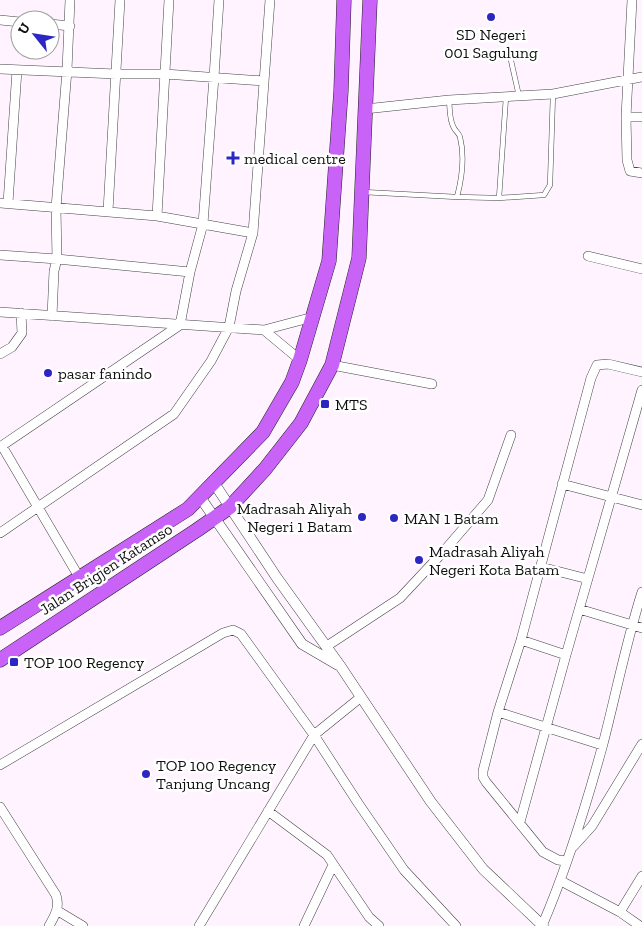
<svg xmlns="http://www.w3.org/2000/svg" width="642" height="926" viewBox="0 0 642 926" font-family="'Zilla Slab',serif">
	<rect width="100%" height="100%" fill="#fef3ff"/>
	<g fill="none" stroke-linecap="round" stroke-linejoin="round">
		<g stroke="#434343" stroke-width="5.5">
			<path id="service" d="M510 56 519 96
				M449 100C450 109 449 120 454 128 456 132 459 133 460 137 465 157 462 178 457 197L499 198 544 195 550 185 553 94
				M363 192 457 197
				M499 198 506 97"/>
		</g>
		<g stroke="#434343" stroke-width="10">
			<path id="minor" d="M632 0 626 117 627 160 630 171 642 173
				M0 20 20 22
				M50 24 70 26
				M0 69 116 74H165L264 81
				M365 109 449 100 553 94 642 77
				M626 117H642
				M0 203 157 216 253 233
				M8 203 17 70
				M108 211 120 0
				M157 216 169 0
				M0 255 57 259 190 272
				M588 256 642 269
				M0 312 264 330 313 317
				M52 316 54 271 57 259 56 208 67 70 70 0
				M264 330 300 360
				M0 354 12 347 22 333 21 313
				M332 365 432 384
				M2 446 79 577
				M0 447 180 325 190 272 203 224 214 77 219 0
				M562 484 642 505
				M0 533 174 414 211 361 229 327 236 291 253 233 270 0
				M541 567 588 579
				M579 609 642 628
				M521 640 566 655
				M327 646 400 598 444 551 488 500 511 435
				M498 712 602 745
				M0 765 223 633 233 630 241 634 314 735 358 803 404 870 456 926
				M0 807 56 895C60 908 55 915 49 926
				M268 811 327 855 369 917 379 926
				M520 822 566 655 642 390
				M573 847 592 826 642 744
				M566 861 558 860 543 852 486 782 483 777V771L498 712 521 640 591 378 597 365 608 364 642 372
				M561 881 620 912 640 926
				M58 911 83 926
				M620 912 642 876
				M199 926 314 735 361 697
				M304 926 333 865
				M542 926C567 868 586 806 603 744 616 694 626 642 642 592"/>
		</g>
		<g stroke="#434343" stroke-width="11">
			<path id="tertiary" d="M214 483 277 578 341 667 431 802 483 869 543 926
				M200 497 302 644 338 665"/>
		</g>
		<g stroke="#212121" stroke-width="15">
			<path id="trunk" d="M0 628 188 509 263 432 292 382 300 360 329 261 341 91 344 0
				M0 660 197 530 230 507 265 469 301 423 332 365 359 258 370 0"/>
		</g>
		<use href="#service" stroke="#fff" stroke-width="4.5"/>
		<use href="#minor" stroke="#fff" stroke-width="9"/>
		<use href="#tertiary" stroke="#fff" stroke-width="10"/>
		<use href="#trunk" stroke="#c962f7" stroke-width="14"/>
	</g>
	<g fill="#2c26c2" stroke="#fff" stroke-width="2">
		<circle cx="491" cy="17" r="5"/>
		<path d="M230.5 150.5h5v5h5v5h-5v5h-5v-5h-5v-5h5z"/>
		<circle cx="48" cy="373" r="5"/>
		<rect x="320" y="399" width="10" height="10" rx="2.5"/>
		<circle cx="362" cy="517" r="5"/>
		<circle cx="394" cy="518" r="5"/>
		<circle cx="419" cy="560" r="5"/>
		<rect x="9" y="657" width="10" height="10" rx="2.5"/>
		<circle cx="146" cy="774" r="5"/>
	</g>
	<g text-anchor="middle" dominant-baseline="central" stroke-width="5" stroke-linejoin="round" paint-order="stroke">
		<g font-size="16" fill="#101010" stroke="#fff" text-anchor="start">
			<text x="491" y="34" text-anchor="middle">SD Negeri<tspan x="491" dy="18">001 Sagulung</tspan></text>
			<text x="244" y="158">medical centre</text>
			<text x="58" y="373">pasar fanindo</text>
			<text x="335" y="404">MTS</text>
			<text x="352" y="508" text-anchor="end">Madrasah Aliyah<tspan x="352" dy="18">Negeri 1 Batam</tspan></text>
			<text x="404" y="518">MAN 1 Batam</text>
			<text x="429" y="551">Madrasah Aliyah<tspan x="429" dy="18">Negeri Kota Batam</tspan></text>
			<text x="24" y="662">TOP 100 Regency</text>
			<text x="156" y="765">TOP 100 Regency<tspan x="156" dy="18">Tanjung Uncang</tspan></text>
		</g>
		<g font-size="16" fill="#101010" stroke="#fff">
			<text transform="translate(106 569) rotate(-33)">Jalan Brigjen Katamso</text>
		</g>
	</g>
	<g transform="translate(35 35) rotate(300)"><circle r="24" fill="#ffffff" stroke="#9f9f9f"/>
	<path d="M0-4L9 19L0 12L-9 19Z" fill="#2c26c2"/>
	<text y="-8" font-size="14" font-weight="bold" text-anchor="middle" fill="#101010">U</text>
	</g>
</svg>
